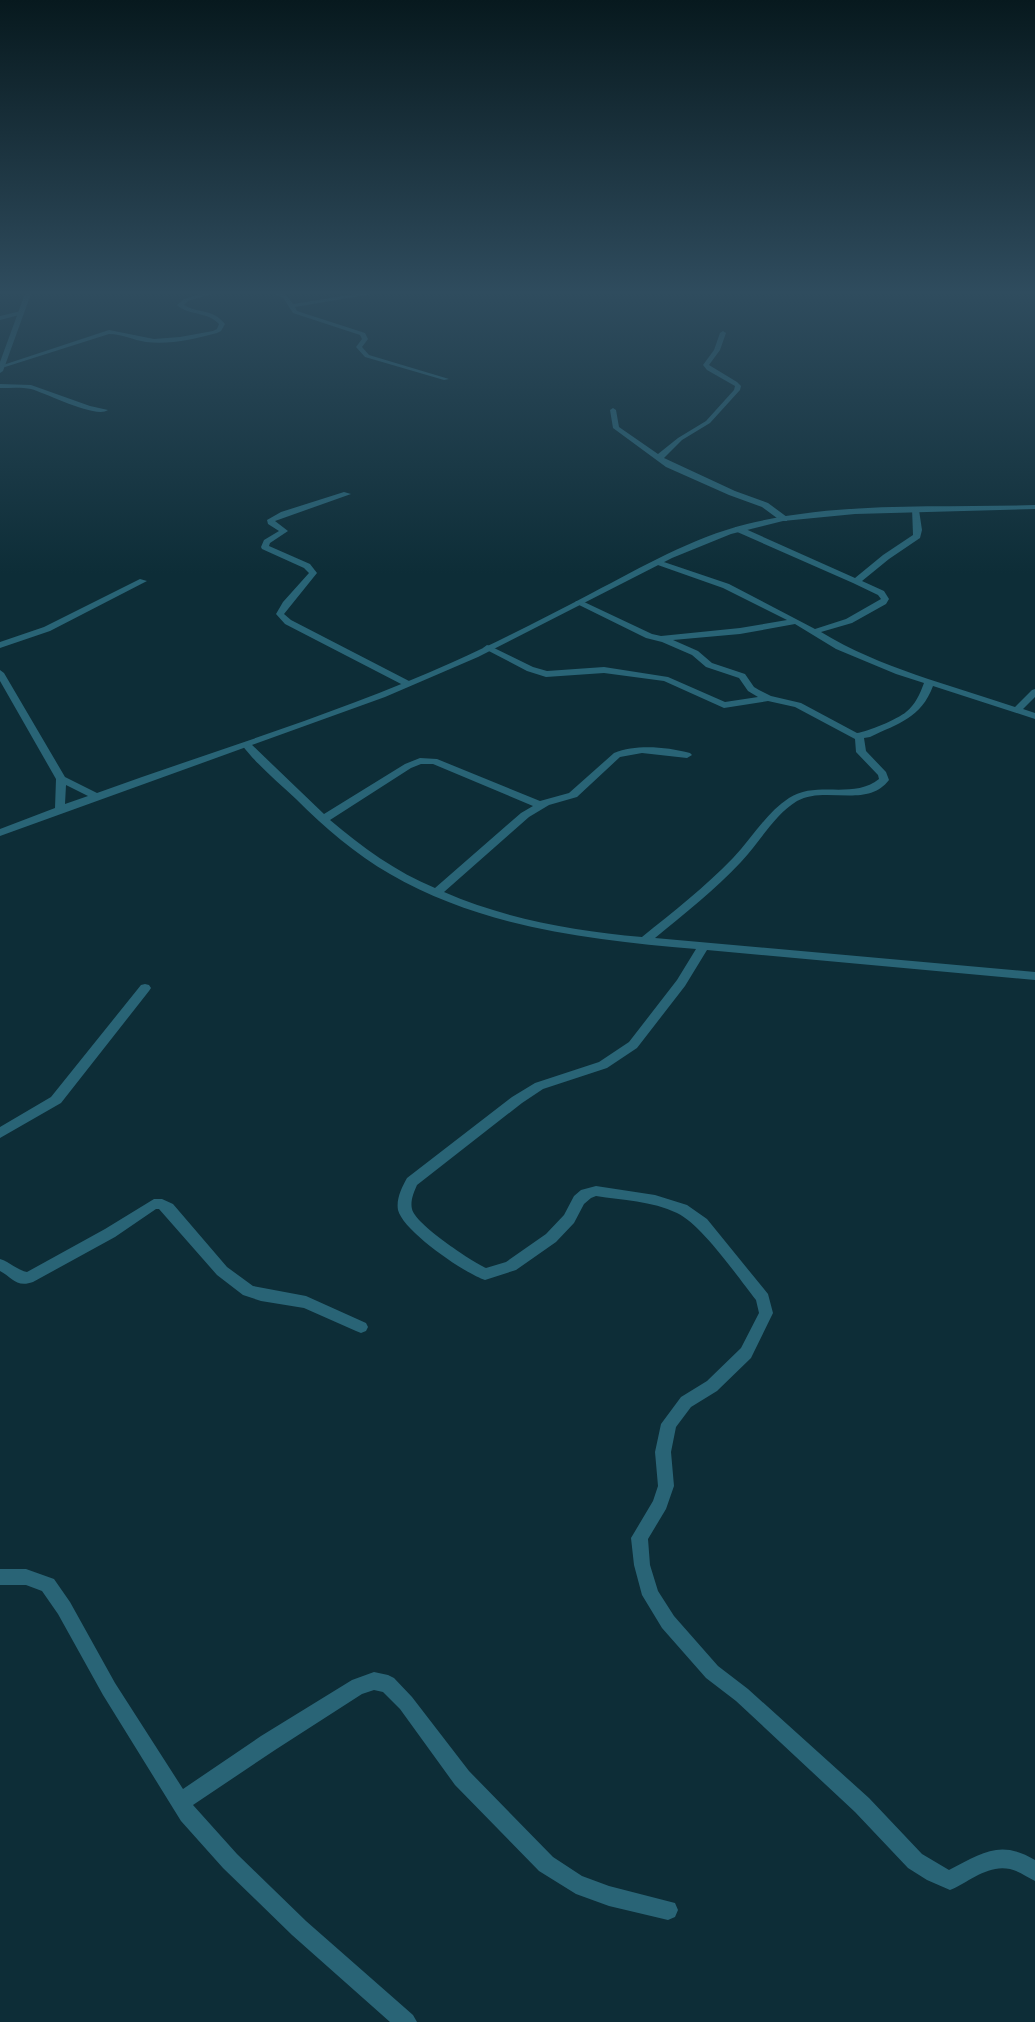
<svg xmlns="http://www.w3.org/2000/svg" width="1035" height="2022" viewBox="0 0 1035 2022" font-family="Manrope,sans-serif">
	<rect width="100%" height="100%" fill="#0d2d37"/>
	<g fill="none" stroke-linecap="round" stroke-linejoin="round">
		<path fill="#296476" fill-rule="evenodd" d="M211 291H221L188 301 184 305C199 314 212 308 225 324L221 331 217 333C195 339 169 345 146 342 133 340 122 334 109 334L5 367 0 366 109 330 154 339 180 337 213 331 217 329 219 324C207 311 189 316 177 305L184 299Z
			M272 291C282 291 287 296 293 304L374 291H389L295 307 297 311 365 333 368 339 362 347 369 355 449 379 444 380 365 357 356 347 362 339 360 335 293 313 284 299Z
			M21 311 23 314 0 320V316Z
			M723 331 726 333 720 350 709 365 737 382 741 386 740 390 710 423 682 440 664 458 735 491 768 503 787 517V521H781L762 507 729 495 666 467 613 428 610 410 613 408 616 410 619 427 658 454 678 438 706 421 734 390 735 386 707 370 703 365 714 350 720 333Z
			M0 384 31 385 90 406 108 410C96 419 46 393 31 389 22 387 10 388 0 388Z
			M344 492 351 494 275 521 288 531 270 543 269 546 310 564 317 573 284 614 291 620 411 682V686H405L285 624 276 614 283 602 309 573 304 568 262 549 261 547 264 540 279 531 268 524 267 520 281 512Z
			M912 508 919 510 922 530 920 538 889 559 862 581 884 591 889 599 886 604 852 623 821 632C880 668 950 685 1015 707L1032 690 1035 689V697L1023 709 1035 713V719L933 686C921 718 899 723 870 737L864 738 866 751 886 772 889 780C867 809 825 785 797 801 774 815 760 842 741 862 715 890 684 914 655 938L1035 972V980L707 950 685 986 637 1048 607 1068 543 1089 522 1103 417 1185C414 1192 410 1201 412 1209 415 1224 471 1261 486 1268L506 1262 546 1234 564 1215 574 1196 581 1190 596 1186 655 1195 687 1205 707 1219 768 1294 773 1313 751 1358 717 1391 691 1407 676 1427 671 1452 674 1486 666 1509 648 1539 650 1565 658 1591 674 1616 718 1666 748 1689 869 1798 922 1854 949 1870C982 1853 1000 1839 1035 1860V1881C1027 1877 1019 1871 1010 1869 988 1864 969 1882 950 1890L927 1880 908 1868 855 1812 736 1701 706 1678 662 1628 642 1595 634 1565 631 1538 653 1501 658 1486 655 1452 661 1424 681 1397 707 1381 741 1348 759 1313 756 1300C737 1276 702 1225 677 1213 652 1201 622 1200 596 1196L591 1198 584 1204 574 1223 556 1242 516 1270 485 1280C464 1273 403 1231 398 1210 396 1199 402 1187 407 1178L512 1097 535 1083 599 1062 629 1042 677 980 696 949C591 940 483 928 390 874 355 854 324 827 296 799 278 782 257 765 242 745L244 743H250L324 814 405 764 420 758 437 759 540 801 569 793 614 753C637 744 666 747 690 753L692 755 687 758 642 753 620 757 577 797 549 805 529 817 444 892C506 919 574 931 642 937 673 912 705 887 733 858 752 838 766 813 789 798 817 780 853 800 879 779L878 775 856 752 855 739 795 707 768 701 724 708 664 681 604 673 546 677 527 671 483 648 487 645 490 646 533 667 547 671 604 667 668 677 725 702 758 697 748 691 739 678 706 667 692 655 662 642 646 638 575 603 576 601H582L652 634 661 636 740 628 787 620 723 588 655 564 654 562 658 560 729 584 815 629 846 619 881 599 878 595 853 583 735 531V527H741L855 578 883 555 913 535ZM795 624 836 649 896 674 924 683C920 694 915 705 906 712 898 719 867 732 857 733L801 703 771 696 759 690 754 687 745 674 712 663 698 651 673 640 740 634ZM421 764H433L533 806 521 813 435 888C396 872 362 847 330 820L411 768Z
			M140 579 147 581 50 631 0 648V642L44 627Z
			M145 984 149 985 151 988 149 991 61 1103 0 1138V1127L51 1097 141 985Z
			M154 1199H162L173 1204 227 1267 253 1286 306 1296 366 1323 368 1327 366 1331 361 1333 356 1331 304 1308 261 1301 243 1295 217 1275 159 1209H156L115 1237 33 1282C16 1288 12 1277 0 1271V1259C10 1262 17 1270 27 1272L105 1229Z
			M0 1569H26L54 1579 70 1602 115 1683 183 1789 261 1736 352 1680 374 1672 388 1675 394 1678 412 1697 469 1771 553 1857 582 1876 609 1886 675 1903 678 1910 675 1917 668 1920 609 1906 576 1894 539 1871 455 1785 400 1709 383 1692 374 1690 362 1694 275 1750 193 1805 237 1854 306 1921 413 2015 417 2022H390L292 1935 223 1868 181 1821 103 1695 58 1614 42 1591 26 1585H0Z"/>
		<path fill="#296476" fill-rule="evenodd" d="M26 291H32L3 371 0 373V362Z
			M1035 505V509L855 514 783 521 731 534 672 558 478 657 385 697 0 836V829L55 808 56 779 0 681V670L4 673 65 777 97 793C216 750 337 714 453 662 500 641 546 617 592 593 642 567 691 538 747 524 840 501 940 508 1035 505ZM66 785 88 796 65 804Z"/>
	</g>
	<linearGradient id="sky" x2="0" y2="1"><stop stop-color="#07191e"/><stop offset="0.51" stop-color="#2f4c5e"/><stop offset="1" stop-color="#2f4c5e" stop-opacity="0"/></linearGradient>
	<rect width="1035" height="574" fill="url(#sky)"/>
</svg>
